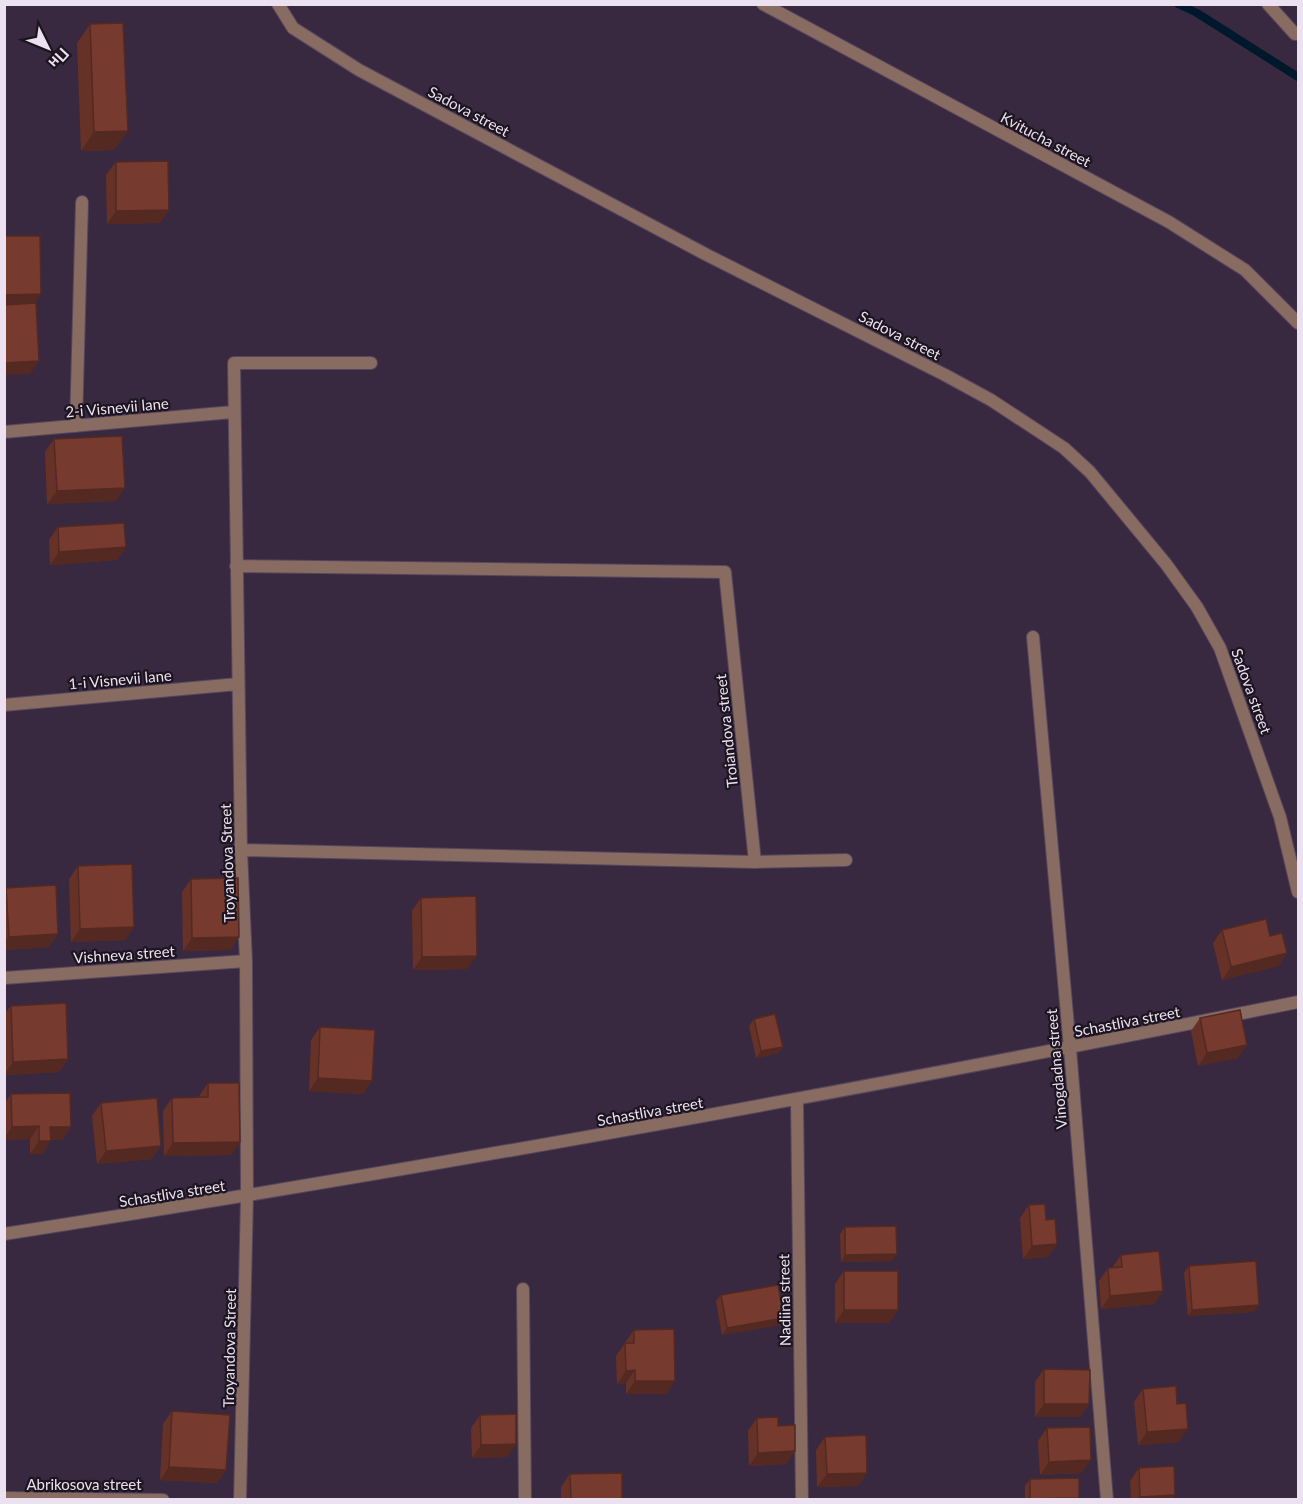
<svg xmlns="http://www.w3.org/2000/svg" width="1303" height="1504" viewBox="0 0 1303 1504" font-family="Lato,sans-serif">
	<rect width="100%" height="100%" fill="#382941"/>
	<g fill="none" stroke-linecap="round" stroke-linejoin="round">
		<path stroke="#00182c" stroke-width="8" d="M1178 4 1197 13 1298 77"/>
		<g stroke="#55465d" stroke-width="14">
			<path id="lane" d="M755 862 846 860"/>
		</g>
		<g stroke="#55465d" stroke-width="14">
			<path id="street" d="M278 4 293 28 359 70 707 255 945 375 991 400 1064 448 1090 472 1166 564 1197 607 1220 648 1280 817 1298 892
				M763 4 1169 222 1245 270 1298 323
				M1268 4 1295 34 1298 33
				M76 426 82 202
				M4 432 233 412
				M236 566 725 572 755 862 241 850
				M1033 637 1070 1048 1107 1500
				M4 705 238 684
				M4 978 246 961
				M797 1100 802 1500
				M4 1234C438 1167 869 1088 1298 1002
				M523 1289 525 1500
				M4 1498 163 1500
				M240 1500 247 1197 246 961 241 850 234 363H371"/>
		</g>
		<use href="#lane" stroke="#886b61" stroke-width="12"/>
		<use href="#street" stroke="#886b61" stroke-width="12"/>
	</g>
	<path fill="#663228" d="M90 24 114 150 81 151 77 43Z
		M116 162 169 210 160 223 107 224 106 175Z
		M54 439 125 488 116 501 47 504 45 452Z
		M58 527 126 547 117 560 50 565 49 540Z
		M78 866 134 927 125 940 71 942 69 879Z
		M191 879 239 937 230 950 183 951 182 892Z
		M6 888 49 947 4 950V890Z
		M421 898 467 969 413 970 412 911Z
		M1222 930 1270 936 1287 953 1278 966 1222 980 1213 943Z
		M11 1006 59 1072 4 1075V1014Z
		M1200 1018 1238 1058 1198 1066 1191 1031Z
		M754 1019 783 1047 778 1053 756 1058 749 1026Z
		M320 1027 372 1081 363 1094 309 1091 311 1040Z
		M208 1083 240 1142 231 1155 164 1156 163 1111 172 1098H199V1096Z
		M11 1094 71 1127 62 1140H51L42 1154H30V1139L4 1140V1104Z
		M101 1103 152 1159 97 1164 92 1116Z
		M1029 1205 1046 1220 1057 1244 1048 1257 1023 1259 1020 1218Z
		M845 1227 892 1261 841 1262 840 1234Z
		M1121 1255 1163 1291 1154 1304 1101 1309 1099 1281 1108 1268H1112Z
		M1189 1266 1254 1312 1188 1316 1184 1273Z
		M844 1271 898 1310 889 1323H835V1284Z
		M721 1295 784 1318 779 1325 722 1335 716 1301Z
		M634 1330 675 1381 666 1394H626V1383L617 1384 616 1356Z
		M1044 1369 1089 1404 1080 1417H1035V1382Z
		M1143 1389 1179 1442 1138 1445 1134 1402Z
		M172 1411 226 1470 217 1483 160 1480 163 1424Z
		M480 1415 516 1444 507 1457 472 1458 471 1428Z
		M757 1418 778 1426 795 1451 786 1464 749 1466 748 1431Z
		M1047 1428 1082 1473 1040 1475 1038 1441Z
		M825 1437 867 1473 858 1486 817 1487 816 1450Z
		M1139 1468 1175 1495 1172 1500H1131L1130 1481Z
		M570 1474 622 1500H561V1487Z
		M1030 1479 1079 1498 1078 1500H1025V1486Z"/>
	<path fill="#532921" d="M128 131 114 150 81 151 94 132Z
		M169 210 160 223 107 224 116 211Z
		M41 294 32 307 4 308V295Z
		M39 361 30 374 4 375V363Z
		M125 488 116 501 47 504 57 491Z
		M126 547 117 560 50 565 59 552Z
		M134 927 125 940 71 942 80 929Z
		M58 934 49 947 4 950V943L9 937Z
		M239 937 230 950 183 951 192 938Z
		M1287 953 1278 966 1222 980 1231 967Z
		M477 956 467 969 413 970 422 957Z
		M1247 1045 1238 1058 1198 1066 1207 1053Z
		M783 1047 778 1053 756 1058 761 1051Z
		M68 1059 59 1072 4 1075 13 1062Z
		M318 1078 372 1081 363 1094 309 1091Z
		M39 1126 30 1139 4 1140V1138L12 1127Z
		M50 1127H71L62 1140H41Z
		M39 1141H51L42 1154H30Z
		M240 1142 231 1155 164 1156 173 1143Z
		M161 1146 152 1159 97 1164 106 1151Z
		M1057 1244 1048 1257 1023 1259 1032 1246Z
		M897 1254 892 1261 841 1262 845 1255Z
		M1163 1291 1154 1304 1101 1309 1110 1296Z
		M1259 1305 1254 1312 1188 1316 1192 1310Z
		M844 1310H898L889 1323H835Z
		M784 1318 779 1325 722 1335 727 1328Z
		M635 1370 626 1383 617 1384 626 1371Z
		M635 1381H675L666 1394H626Z
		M1044 1404H1089L1080 1417H1035Z
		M1188 1429 1179 1442 1138 1445 1147 1432Z
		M516 1444 507 1457 472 1458 481 1445Z
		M795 1451 786 1464 749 1466 758 1453Z
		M1091 1460 1082 1473 1040 1475 1049 1462Z
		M169 1467 226 1470 217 1483 160 1480Z
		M867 1473 858 1486 817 1487 827 1474Z
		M1175 1495 1172 1500H1139L1140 1497Z
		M1079 1498 1078 1500H1029L1030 1499Z"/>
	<path fill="#773a2f" stroke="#532921" stroke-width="1.5" d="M123 23 128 131 94 132 90 24Z
		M168 161 169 210 116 211V162Z
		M4 236H40L41 294 4 295Z
		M36 303 39 361 4 363V305Z
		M122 436 125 488 57 491 54 439Z
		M124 523 126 547 59 552 58 527Z
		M132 864 134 927 80 929 78 866Z
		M238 878 239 937 192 938 191 879Z
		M56 885 58 934 9 937 6 888Z
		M476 896 477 956 422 957 421 898Z
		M1266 919 1270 936 1282 933 1287 953 1231 967 1222 930Z
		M66 1003 68 1059 13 1062 11 1006Z
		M1240 1010 1247 1045 1207 1053 1200 1018Z
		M775 1014 783 1047 761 1051 754 1019Z
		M320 1027 375 1030 372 1081 318 1078Z
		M208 1083H239L240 1142 173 1143 172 1098 208 1097Z
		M70 1093 71 1127H50L51 1141H39V1126L12 1127 11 1094Z
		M157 1098 161 1146 106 1151 101 1103Z
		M1045 1204 1046 1220 1055 1219 1057 1244 1032 1246 1029 1205Z
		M896 1226 897 1254 845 1255V1227Z
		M1159 1251 1163 1291 1110 1296 1108 1268 1122 1267 1121 1255Z
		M1256 1261 1259 1305 1192 1310 1189 1266Z
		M844 1271H898V1310H844Z
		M778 1285 784 1318 727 1328 721 1295Z
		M674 1329 675 1381H635V1370L626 1371 625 1343H634V1330Z
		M1044 1369 1090 1370 1089 1404H1044Z
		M1176 1386 1177 1404 1186 1403 1188 1429 1147 1432 1143 1389Z
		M172 1411 230 1415 226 1470 169 1467Z
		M516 1414V1444L481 1445 480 1415Z
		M778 1417V1426L795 1425V1451L758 1453 757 1418Z
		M1090 1427 1091 1460 1049 1462 1047 1428Z
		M866 1435 867 1473 827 1474 825 1437Z
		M1174 1466 1175 1495 1140 1497 1139 1468Z
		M622 1473V1500H571L570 1474Z
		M1079 1478V1498L1030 1499V1479Z"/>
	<g text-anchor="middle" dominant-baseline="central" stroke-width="4.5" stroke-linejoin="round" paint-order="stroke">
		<g font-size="15" fill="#ebe1f1" stroke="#1c1520">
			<text transform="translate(469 111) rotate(28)">Sadova street</text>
			<text transform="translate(1046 139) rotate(28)">Kvitucha street</text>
			<text transform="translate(900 335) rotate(27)">Sadova street</text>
			<text transform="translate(117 407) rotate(-5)">2-i Visnevii lane</text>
			<text transform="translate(120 679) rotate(-5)">1-i Visnevii lane</text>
			<text transform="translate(1252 691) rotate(70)">Sadova street</text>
			<text transform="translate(726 731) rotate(-96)">Troiandova street</text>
			<text transform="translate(227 863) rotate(-92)">Troyandova Street</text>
			<text transform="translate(124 954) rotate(-4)">Vishneva street</text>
			<text transform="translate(1127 1021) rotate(-11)">Schastliva street</text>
			<text transform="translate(1056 1069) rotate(-95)">Vinogdadna street</text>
			<text transform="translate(650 1111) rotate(-10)">Schastliva street</text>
			<text transform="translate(172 1193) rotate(-9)">Schastliva street</text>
			<text transform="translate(784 1300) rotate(-91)">Nadiina street</text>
			<text transform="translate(229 1348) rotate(-89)">Troyandova Street</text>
			<text x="84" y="1484">Abrikosova street</text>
		</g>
	</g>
	<rect width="1303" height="1504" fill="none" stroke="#ebe1f1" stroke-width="12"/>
	<g transform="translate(48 48) rotate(133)" stroke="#1c1520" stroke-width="4.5" paint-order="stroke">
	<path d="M0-4.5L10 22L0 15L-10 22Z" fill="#ebe1f1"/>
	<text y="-9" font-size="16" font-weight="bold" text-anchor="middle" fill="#ebe1f1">Пн</text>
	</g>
</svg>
